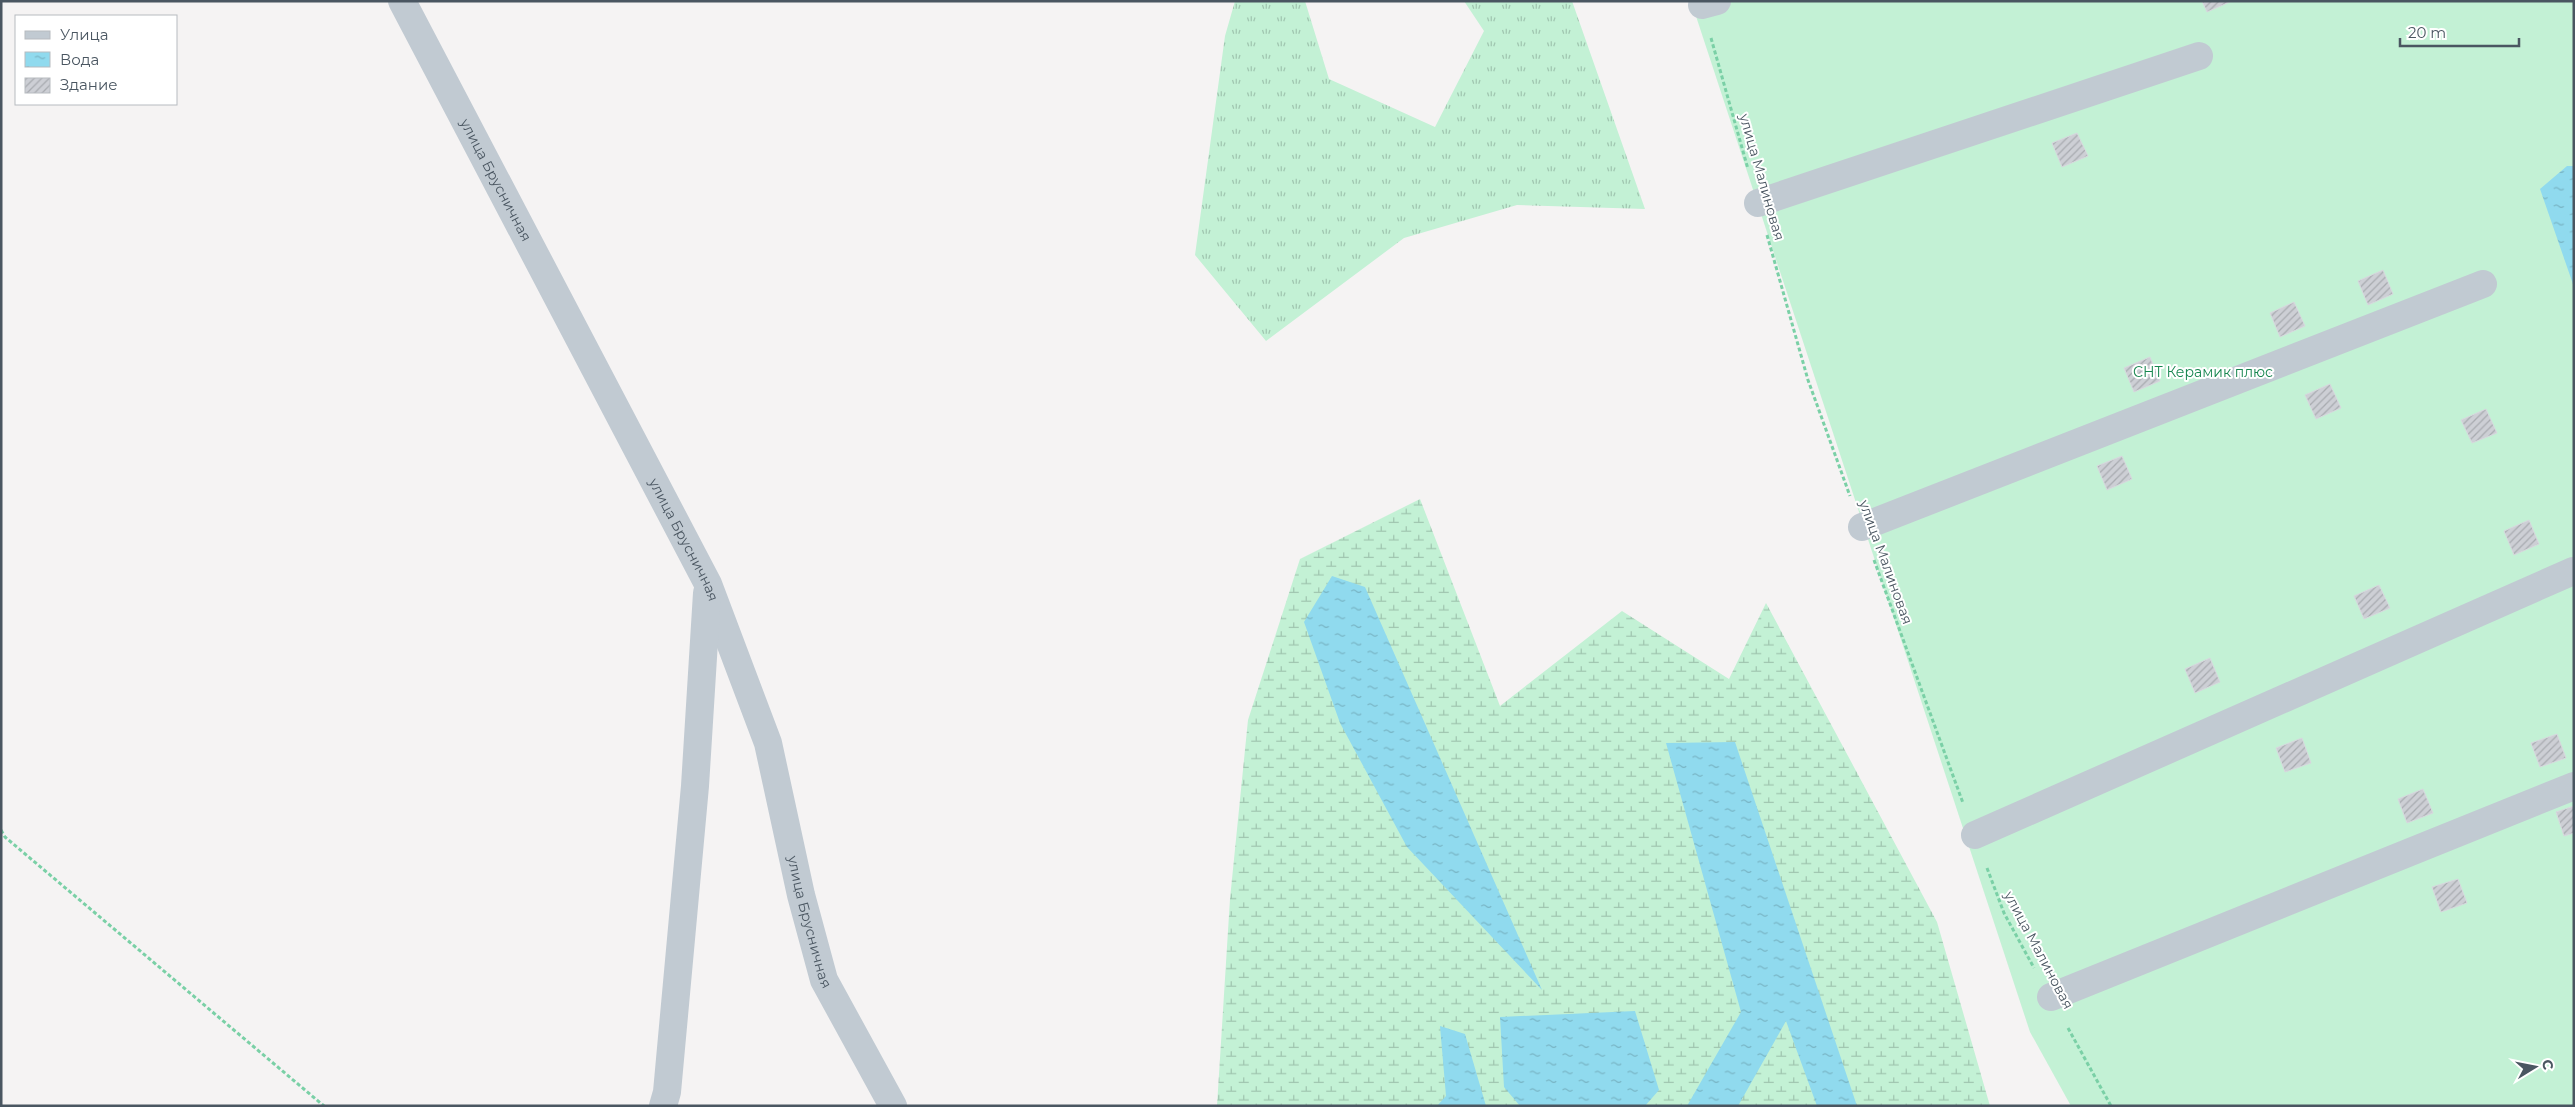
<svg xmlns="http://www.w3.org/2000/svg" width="2575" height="1107" viewBox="0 0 2575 1107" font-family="Montserrat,sans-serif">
	<defs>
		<pattern id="grass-tufts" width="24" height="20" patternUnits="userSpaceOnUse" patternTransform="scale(1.25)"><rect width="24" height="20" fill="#c3f1d5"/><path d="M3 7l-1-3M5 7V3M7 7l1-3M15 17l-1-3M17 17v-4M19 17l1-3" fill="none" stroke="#a0c6b0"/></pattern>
		<pattern id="wetland-marsh" width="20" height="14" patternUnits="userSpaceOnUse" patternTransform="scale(1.25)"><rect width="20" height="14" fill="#c3f1d5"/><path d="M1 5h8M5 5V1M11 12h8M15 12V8" fill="none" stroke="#a0c6b0"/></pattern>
		<pattern id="water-ripples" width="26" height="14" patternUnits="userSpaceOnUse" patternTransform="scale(1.25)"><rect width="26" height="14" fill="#90daee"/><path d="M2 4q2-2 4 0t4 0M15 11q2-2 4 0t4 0" fill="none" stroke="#78b4c4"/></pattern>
		<pattern id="building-hatch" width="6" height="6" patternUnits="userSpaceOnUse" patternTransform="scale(1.25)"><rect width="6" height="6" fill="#cdcfd5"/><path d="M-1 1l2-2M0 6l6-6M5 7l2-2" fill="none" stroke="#a8abb0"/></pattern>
	</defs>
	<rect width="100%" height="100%" fill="#f5f3f3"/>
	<path fill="url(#grass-tufts)" d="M1235 1H1305L1329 79 1435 127 1484 31 1464 1H1572L1645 209 1517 205 1404 238 1266 341 1195 255 1225 36Z"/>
	<path fill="url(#wetland-marsh)" d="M1420 499 1500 706 1622 611 1729 679 1766 603 1937 922 1990 1106H1217L1230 899 1248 720 1300 559Z"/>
	<path fill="#c3f1d5" d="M1691 1H2574V1106H2071L2030 1032Z"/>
	<path fill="url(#water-ripples)" d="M2567 166H2574V287L2540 189Z
		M1332 576 1365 587 1542 990 1407 847 1340 723 1304 622Z
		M1735 742 1857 1106H1817L1786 1021 1738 1106H1687L1741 1012 1666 743Z
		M1635 1011 1659 1090 1645 1106H1520L1504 1087 1500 1017Z
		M1440 1026 1465 1034 1486 1106H1437L1446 1096Z"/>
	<path fill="url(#building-hatch)" stroke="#d7d9de" d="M2202 1H2232L2207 12Z
		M2077 133 2088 156 2062 167 2052 143Z
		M2383 270 2393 294 2368 305 2358 281Z
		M2294 302 2305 326 2280 337 2270 313Z
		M2150 357 2160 381 2134 392 2124 368Z
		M2330 384 2341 408 2316 419 2305 395Z
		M2486 409 2497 433 2472 443 2461 420Z
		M2122 456 2132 479 2107 490 2097 466Z
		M2529 520 2539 544 2514 555 2504 531Z
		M2379 585 2390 608 2364 619 2354 596Z
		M2210 658 2220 682 2195 693 2185 669Z
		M2557 734 2566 758 2540 767 2531 743Z
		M2302 738 2311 763 2285 772 2276 748Z
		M2423 789 2433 813 2407 823 2398 799Z
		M2574 806V833L2564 836 2556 812Z
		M2458 879 2467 903 2441 912 2432 887Z"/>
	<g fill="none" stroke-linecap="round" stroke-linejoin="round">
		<path stroke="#7ad0a6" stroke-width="3" stroke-dasharray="4 2.5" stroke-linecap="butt" d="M1711 38 1748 169
			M1767 235 1808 380 1850 496
			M1874 560 1963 803
			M1 830 5 837 324 1106
			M1987 868 2004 913 2034 968
			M2068 1028 2111 1106"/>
		<g stroke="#c1cad2" stroke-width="28">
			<path id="s1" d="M402 1 708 584 768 743 801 895 824 980 893 1106"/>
			<path d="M1702 5 1717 1"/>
			<path d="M1758 203 2199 56"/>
			<path d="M1862 527 2483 284"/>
			<path d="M1975 835 2573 571"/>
			<path d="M2051 997 2574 786"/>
			<path d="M663 1106 667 1092 695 786 707 593"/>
		</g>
	</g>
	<g text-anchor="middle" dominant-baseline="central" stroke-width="4" stroke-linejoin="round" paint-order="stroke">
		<g font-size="14" fill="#4a5661" stroke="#fff">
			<text transform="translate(1762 177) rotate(74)">улица Малиновая</text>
			<text stroke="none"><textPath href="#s1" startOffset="202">улица Брусничная</textPath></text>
			<text stroke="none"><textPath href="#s1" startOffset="608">улица Брусничная</textPath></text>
			<text transform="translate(1886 562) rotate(70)">улица Малиновая</text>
			<text stroke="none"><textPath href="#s1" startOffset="1012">улица Брусничная</textPath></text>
			<text transform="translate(2039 950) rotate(62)">улица Малиновая</text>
		</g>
		<g font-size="14" fill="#17864f" stroke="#fff">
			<text x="2203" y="372">СНТ Керамик плюс</text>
		</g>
	</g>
	<rect width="2575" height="1107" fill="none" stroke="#4a5661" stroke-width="5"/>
	<rect x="15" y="15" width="162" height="90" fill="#ffffff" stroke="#b7bbc0"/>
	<rect x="25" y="31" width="25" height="8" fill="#c1cad2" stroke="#b7bbc0"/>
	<text x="60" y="40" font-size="15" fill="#4a5661">Улица</text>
	<rect x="25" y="52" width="25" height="15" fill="url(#water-ripples)" stroke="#b7bbc0"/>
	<text x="60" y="65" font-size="15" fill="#4a5661">Вода</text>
	<rect x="25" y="78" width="25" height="15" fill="url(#building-hatch)" stroke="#b7bbc0"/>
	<text x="60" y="90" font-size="15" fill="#4a5661">Здание</text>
	<g transform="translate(2535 1067) rotate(80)" stroke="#ffffff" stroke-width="4" paint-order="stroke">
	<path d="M0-4L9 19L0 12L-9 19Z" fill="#4a5661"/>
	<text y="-8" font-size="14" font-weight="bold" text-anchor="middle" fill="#4a5661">С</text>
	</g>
	<path d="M2400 38v8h119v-8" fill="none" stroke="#4a5661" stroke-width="2.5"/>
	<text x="2408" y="38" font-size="15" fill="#4a5661" stroke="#ffffff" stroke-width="4" paint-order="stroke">20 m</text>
</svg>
